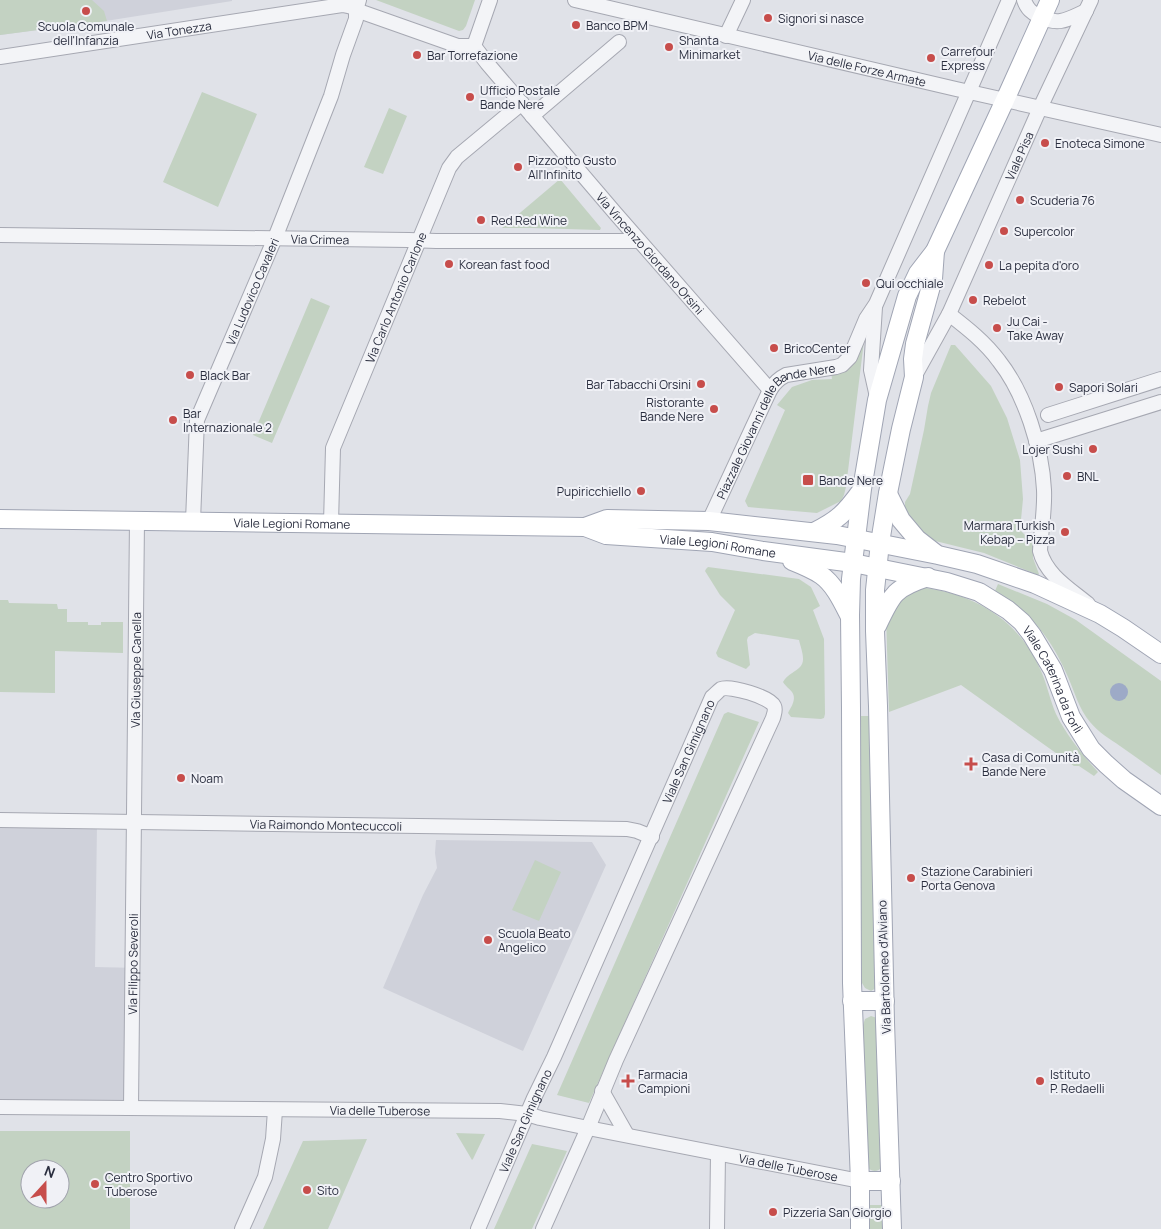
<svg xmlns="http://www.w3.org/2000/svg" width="1161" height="1229" viewBox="0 0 1161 1229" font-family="Manrope,sans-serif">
	<rect width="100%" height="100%" fill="#e0e2e8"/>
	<path fill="#cfd1da" d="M0 0H232V1L112 20 0 35Z
		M0 824 97 825 95 967 139 968 137 1110 0 1104Z
		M436 840 592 842 606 865 523 1051 383 988 423 895 437 868 435 853Z"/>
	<path fill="#c3d2c2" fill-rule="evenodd" d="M0 0H92L104 11 107 21 0 35Z
		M376 0H475L466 26 463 30 459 31Z
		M202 92 257 114 218 207 163 182Z
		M389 108 407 116 383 174 364 167Z
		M560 179 601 228 600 230 531 228H502Z
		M311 298 330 306 272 443 253 435Z
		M860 341H864L846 487 844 495 841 501 817 513 748 507 745 501 785 410 777 405 792 387 812 380 832 379 831 372Z
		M951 345H955L991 386 1007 418 1020 460 1023 499 1020 530 1025 535 1033 537V558L1039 574 1038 575 984 553 919 537 915 523 909 515 905 507V502L910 494 924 430 928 406 931 393Z
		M708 567 799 579 811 587 820 606 813 610 824 639 825 714 824 718 821 719 791 717 788 713C791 707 797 699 792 692 789 688 786 687 783 682 788 674 792 674 799 668 807 662 801 649 799 640L755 633 748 637 747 640 750 665 746 669 718 657 716 653 735 610 720 595 705 571 706 569Z
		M998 584 1047 604 1076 620 1161 681V775C1147 765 1134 756 1120 746 1110 739 1098 732 1090 722 1079 709 1075 693 1068 677 1050 636 1033 616 995 591Z
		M919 587C973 593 1019 619 1041 671 1047 684 1050 700 1056 714 1067 736 1082 754 1098 772L1094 776 1079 766H1074L961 685 889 712 886 617 889 604Z
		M0 600H8L9 603 57 604 58 609H67V622H88V625H101V622H123V653L55 651V693L0 692Z
		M728 712 759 722 589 1103 557 1095 724 714Z
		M858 716H870L876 988 871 991 865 988 862 983 858 797Z
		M535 860 561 872 539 921 512 910Z
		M871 1016 877 1018 882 1167C877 1173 870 1172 866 1165L863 1025 865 1019Z
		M0 1131H130V1229H0ZM30 1169H60V1199H30Z
		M456 1133 485 1134 473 1159 472 1160Z
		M367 1139 328 1229H263L303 1141Z
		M532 1144 567 1151 532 1229H494Z
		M867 1205H884V1229H867Z"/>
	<path fill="#9daac7" d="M1110 692a9 9 0 1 1 18 0a9 9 0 1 1-18 0Z"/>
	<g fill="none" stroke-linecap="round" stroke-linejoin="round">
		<g stroke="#a6a8b2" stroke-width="16">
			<g id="minor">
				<path id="s1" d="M575 0 956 89 1161 135"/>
				<path d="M1024 0C1027 9 1032 13 1040 17 1060 26 1068 19 1086 11"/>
				<path d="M726 36 743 0"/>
				<path id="s2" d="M474 46 487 63 616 214 770 390"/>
				<path d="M474 46 490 0"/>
				<path id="s3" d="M0 57 342 5C348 6 352 6 356 10L458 46H474"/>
				<path d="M532 116 619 42"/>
				<path id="s4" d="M0 235 409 240 436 241H639"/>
				<path d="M875 307 871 370 877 397"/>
				<path d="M949 314C967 328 985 342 999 361 1025 394 1042 448 1044 490 1045 510 1041 531 1040 551 1046 575 1070 589 1088 604"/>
				<path id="s5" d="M914 377 949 314 1040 108 1091 0"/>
				<path d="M1048 415 1161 379"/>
				<path d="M1036 441 1161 402"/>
				<path id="s6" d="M193 521 197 420 275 238 331 96 343 55 356 19V10L359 0"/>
				<path id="s7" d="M709 521 770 390C774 383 778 379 786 375L836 367 842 365 850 357 866 319 876 304 1009 0"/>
				<path id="s8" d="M331 523 333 448 449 168 457 157 522 103"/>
				<path id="s9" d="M0 820 627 829 637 831 652 837"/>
				<path d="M602 1091 627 1135"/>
				<path id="s10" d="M0 1107 500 1111 527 1114 540 1118 588 1128 860 1181"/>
				<path id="s11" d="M131 1108 137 520"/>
				<path d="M242 1229 265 1177 273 1139 275 1110"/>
				<path id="s12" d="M478 1229 534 1098 554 1057 712 697C715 695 718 691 721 689 730 685 770 697 774 706 776 710 774 714 773 718L616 1060 588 1128 543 1229"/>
				<path d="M717 1229 718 1154"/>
			</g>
		</g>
		<g stroke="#a0a5b4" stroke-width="20">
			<g id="major">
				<path d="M888 494 901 520 917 539 935 553"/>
				<path id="s13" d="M0 519 585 527 606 535 712 542 763 551 853 563 947 582 979 592 1008 610 1022 622 1032 635 1053 670 1071 717 1091 749 1106 764 1124 780 1161 806"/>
				<path d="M585 527 607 519 709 521 837 535 938 555 977 564 1035 584 1100 614 1123 628 1161 654"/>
				<path d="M814 532C838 520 845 513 861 491"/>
				<path d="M792 561C802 565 812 569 821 575 834 584 842 601 849 615"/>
				<path d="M877 626C892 594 894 588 928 577"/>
				<path d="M852 1001H885"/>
				<path d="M860 1181H891"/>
				<path d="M860 1229V1181L852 983 851 708 850 615 851 579 862 489 877 400 907 296 918 273 935 251 1005 100 1050 0"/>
				<path d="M892 1229 885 1022 878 706 875 631V590L880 543 888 493 901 429 914 377 913 359 915 344 933 279 935 251"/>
			</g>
		</g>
		<use href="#minor" stroke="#f3f4f7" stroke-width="14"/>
		<use href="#major" stroke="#fff" stroke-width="18"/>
	</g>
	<g fill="#c74d4b" stroke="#f0f1f6" stroke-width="2">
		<circle cx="86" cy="11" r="5"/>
		<circle cx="768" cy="18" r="5"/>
		<circle cx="576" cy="25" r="5"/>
		<circle cx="669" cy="47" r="5"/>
		<circle cx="417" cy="55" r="5"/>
		<circle cx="931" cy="58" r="5"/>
		<circle cx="470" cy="97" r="5"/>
		<circle cx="1045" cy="143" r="5"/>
		<circle cx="518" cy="167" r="5"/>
		<circle cx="1020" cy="200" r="5"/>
		<circle cx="481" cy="220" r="5"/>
		<circle cx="1004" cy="231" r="5"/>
		<circle cx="449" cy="264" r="5"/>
		<circle cx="989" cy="265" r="5"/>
		<circle cx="866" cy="283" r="5"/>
		<circle cx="973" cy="300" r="5"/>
		<circle cx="997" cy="328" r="5"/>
		<circle cx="774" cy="348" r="5"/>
		<circle cx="190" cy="375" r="5"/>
		<circle cx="701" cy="384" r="5"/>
		<circle cx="1059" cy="387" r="5"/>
		<circle cx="714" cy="409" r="5"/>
		<circle cx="173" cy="420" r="5"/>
		<circle cx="1093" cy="449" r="5"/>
		<circle cx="1067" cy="476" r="5"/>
		<rect x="802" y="474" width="12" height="12" rx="2.5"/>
		<circle cx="641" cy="491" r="5"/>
		<circle cx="1065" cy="532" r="5"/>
		<path d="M968.5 756.5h5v5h5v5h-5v5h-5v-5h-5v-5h5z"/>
		<circle cx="181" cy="778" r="5"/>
		<circle cx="911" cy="878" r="5"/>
		<circle cx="488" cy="940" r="5"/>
		<path d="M625.5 1073.5h5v5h5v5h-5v5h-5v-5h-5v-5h5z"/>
		<circle cx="1040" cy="1081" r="5"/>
		<circle cx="95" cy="1184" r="5"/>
		<circle cx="307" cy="1190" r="5"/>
		<circle cx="773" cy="1212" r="5"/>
	</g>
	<g text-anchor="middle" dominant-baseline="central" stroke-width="4" stroke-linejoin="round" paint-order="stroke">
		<g font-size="12" fill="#2a2e3f" stroke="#f0f1f6" text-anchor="start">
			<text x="778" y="18">Signori si nasce</text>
			<text x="586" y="25">Banco BPM</text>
			<text x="86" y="26" text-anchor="middle">Scuola Comunale<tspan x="86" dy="14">dell'Infanzia</tspan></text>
			<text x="679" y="40">Shanta<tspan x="679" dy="14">Minimarket</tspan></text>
			<text x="941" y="51">Carrefour<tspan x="941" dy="14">Express</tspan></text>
			<text x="427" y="55">Bar Torrefazione</text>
			<text x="480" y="90">Ufficio Postale<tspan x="480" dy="14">Bande Nere</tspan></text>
			<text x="1055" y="143">Enoteca Simone</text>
			<text x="528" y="160">Pizzootto Gusto<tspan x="528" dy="14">All'Infinito</tspan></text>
			<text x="1030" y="200">Scuderia 76</text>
			<text x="491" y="220">Red Red Wine</text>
			<text x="1014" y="231">Supercolor</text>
			<text x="459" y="264">Korean fast food</text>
			<text x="999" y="265">La pepita d'oro</text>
			<text x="876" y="283">Qui occhiale</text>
			<text x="983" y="300">Rebelot</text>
			<text x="1007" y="321">Ju Cai -<tspan x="1007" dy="14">Take Away</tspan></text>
			<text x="784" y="348">BricoCenter</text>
			<text x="200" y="375">Black Bar</text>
			<text x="691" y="384" text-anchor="end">Bar Tabacchi Orsini</text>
			<text x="1069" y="387">Sapori Solari</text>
			<text x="704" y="402" text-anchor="end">Ristorante<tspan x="704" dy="14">Bande Nere</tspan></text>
			<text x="183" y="413">Bar<tspan x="183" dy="14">Internazionale 2</tspan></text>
			<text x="1083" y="449" text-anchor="end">Lojer Sushi</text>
			<text x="1077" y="476">BNL</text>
			<text x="819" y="480">Bande Nere</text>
			<text x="631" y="491" text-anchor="end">Pupiricchiello</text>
			<text x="1055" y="525" text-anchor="end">Marmara Turkish<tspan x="1055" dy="14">Kebap – Pizza</tspan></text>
			<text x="982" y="757">Casa di Comunità<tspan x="982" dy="14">Bande Nere</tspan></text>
			<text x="191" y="778">Noam</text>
			<text x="921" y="871">Stazione Carabinieri<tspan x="921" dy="14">Porta Genova</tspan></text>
			<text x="498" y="933">Scuola Beato<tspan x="498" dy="14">Angelico</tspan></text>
			<text x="638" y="1074">Farmacia<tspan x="638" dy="14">Campioni</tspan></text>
			<text x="1050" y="1074">Istituto<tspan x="1050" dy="14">P. Redaelli</tspan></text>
			<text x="105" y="1177">Centro Sportivo<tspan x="105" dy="14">Tuberose</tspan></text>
			<text x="317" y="1190">Sito</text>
			<text x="783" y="1212">Pizzeria San Giorgio</text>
		</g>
		<g font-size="12" fill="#2a2e3f" stroke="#f0f1f6">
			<text stroke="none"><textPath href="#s3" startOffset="181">Via Tonezza</textPath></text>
			<text stroke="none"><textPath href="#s1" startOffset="300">Via delle Forze Armate</textPath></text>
			<text stroke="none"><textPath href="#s5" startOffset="245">Viale Pisa</textPath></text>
			<text stroke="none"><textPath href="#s4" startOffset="320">Via Crimea</textPath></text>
			<text stroke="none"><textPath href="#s2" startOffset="272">Via Vincenzo Giordano Orsini</textPath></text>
			<text stroke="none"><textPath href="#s6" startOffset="241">Via Ludovico Cavaleri</textPath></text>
			<text stroke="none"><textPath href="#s8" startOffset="238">Via Carlo Antonio Carlone</textPath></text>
			<text stroke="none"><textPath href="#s7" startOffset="121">Piazzale Giovanni delle Bande Nere</textPath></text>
			<text stroke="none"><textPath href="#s13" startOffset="292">Viale Legioni Romane</textPath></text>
			<text stroke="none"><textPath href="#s13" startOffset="720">Viale Legioni Romane</textPath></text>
			<text stroke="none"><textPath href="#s11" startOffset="438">Via Giuseppe Canella</textPath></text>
			<text stroke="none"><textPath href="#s13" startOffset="1104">Viale Caterina da Forlì</textPath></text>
			<text stroke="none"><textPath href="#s12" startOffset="522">Viale San Gimignano</textPath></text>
			<text stroke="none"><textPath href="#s9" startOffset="326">Via Raimondo Montecuccoli</textPath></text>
			<text stroke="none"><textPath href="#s11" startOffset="144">Via Filippo Severoli</textPath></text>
			<text transform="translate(884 967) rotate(-92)">Via Bartolomeo d'Alviano</text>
			<text stroke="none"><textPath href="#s10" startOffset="380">Via delle Tuberose</textPath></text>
			<text stroke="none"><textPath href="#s12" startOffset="118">Viale San Gimignano</textPath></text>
			<text stroke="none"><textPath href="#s10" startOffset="794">Via delle Tuberose</textPath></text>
		</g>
	</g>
	<g transform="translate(45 1184) rotate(21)"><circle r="24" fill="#f0f1f6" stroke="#a1a3ad"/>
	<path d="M0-4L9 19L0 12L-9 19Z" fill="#c74d4b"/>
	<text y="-8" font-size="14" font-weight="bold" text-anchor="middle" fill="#2a2e3f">N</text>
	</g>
</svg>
